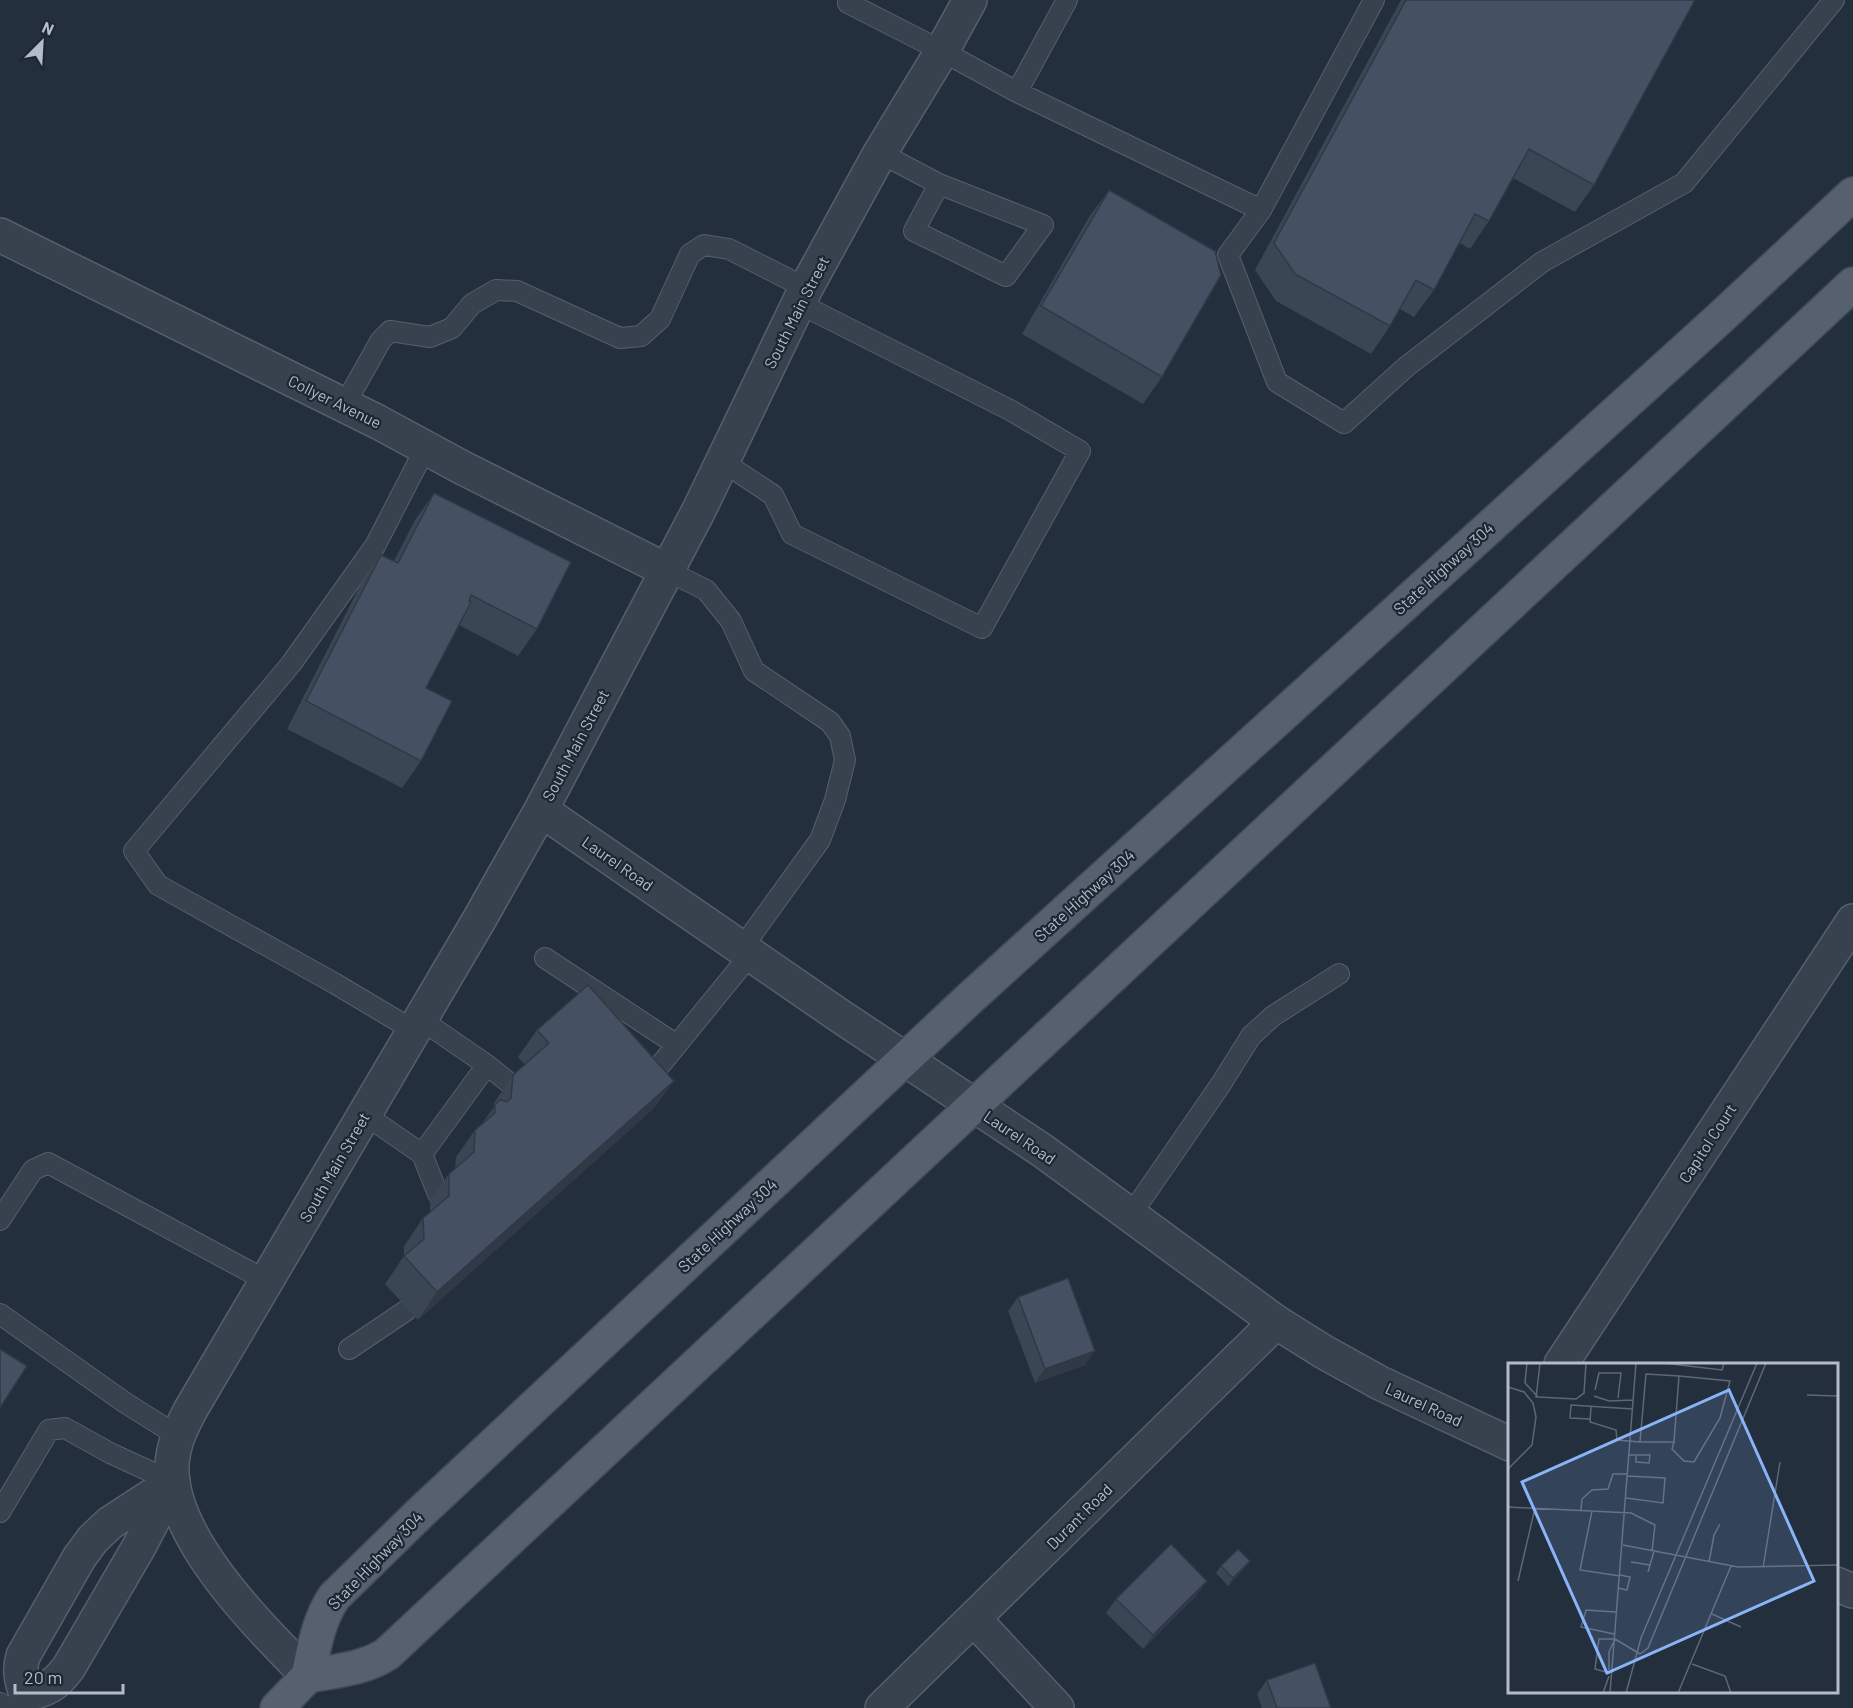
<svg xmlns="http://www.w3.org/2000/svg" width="1853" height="1708" viewBox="0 0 1853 1708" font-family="Barlow,sans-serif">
	<rect width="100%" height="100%" fill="#242f3e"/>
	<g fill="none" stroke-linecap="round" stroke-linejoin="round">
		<g stroke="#565f6c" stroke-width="22">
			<path id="service" d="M849 0 848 3 942 51 1017 92 1261 210 1374 0
				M1017 92 1067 0
				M880 153 939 184 1043 225 1006 276 914 231 939 184
				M1261 210 1228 255 1277 382 1344 423 1406 367 1542 262 1684 183 1834 0
				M344 406 381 340 390 331 430 337 452 328 472 304 496 290 517 291 620 338 641 336 660 319 690 254 704 245 729 249 806 288
				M723 462 773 495 792 534 982 628 1080 451 1010 410 798 303
				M668 571 706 590 731 621 754 671 830 722 840 736 845 760 835 800 820 840 742 948
				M545 958 677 1045
				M413 1030 334 983 158 885 134 851 291 664 375 546 426 447
				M487 1065 513 1086
				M644 1085 750 955
				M364 1114 422 1154 487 1065 420 1019
				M422 1154 438 1194
				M1130 1216 1221 1084 1251 1036 1273 1016 1339 974
				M0 1220 33 1170 48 1163 267 1281
				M0 1314 124 1402 178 1436
				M349 1349 407 1310
				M0 1512 49 1430 65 1428 110 1453 173 1482
				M0 1703 9 1708"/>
		</g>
		<g stroke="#565f6c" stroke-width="36">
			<path id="minor" d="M1561 1364 1853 921
				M974 1619 1057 1708
				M26 1694C21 1680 19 1670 23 1656L79 1558 93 1539 110 1523 173 1482
				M26 1694C47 1690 56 1685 69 1667L140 1545 172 1483
				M882 1708 1276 1322"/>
		</g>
		<g stroke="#565f6c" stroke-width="36">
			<path id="tertiary" d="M0 235 378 422 463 468 668 571
				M541 810 840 1016 1043 1151 1276 1322 1324 1352 1380 1383 1510 1444
				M1836 1584 1853 1591
				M308 1676C260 1627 169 1538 172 1465 173 1444 182 1426 191 1409L479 920 541 810 699 510 806 288 880 153 942 51 970 0"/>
		</g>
		<g stroke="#414a57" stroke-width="36">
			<path id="primary" d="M308 1676C314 1648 318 1621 334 1597L419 1514 968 1000 1720 318 1853 194
				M308 1676C335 1671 364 1669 387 1654L1853 284
				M277 1708 308 1676"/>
		</g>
		<use href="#service" stroke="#38414e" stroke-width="20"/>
		<use href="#minor" stroke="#38414e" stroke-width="33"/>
		<use href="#tertiary" stroke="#38414e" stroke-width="33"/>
		<use href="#primary" stroke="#56606e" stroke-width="33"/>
	</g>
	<path fill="#3b4654" d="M1401 0H1695L1594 185 1575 212 1513 178 1489 221 1470 249 1459 243 1434 290 1414 317 1400 309 1390 326 1371 354 1276 301 1255 270Z
		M1109 190 1162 377 1143 404 1022 334 1089 217Z
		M434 493 537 629 518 656 459 625 426 688 421 761 402 788 287 729 362 582 381 555 394 561 415 520Z
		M537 1030 674 1081 654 1108 418 1320 385 1284 404 1256V1246L423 1218 430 1213V1201L449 1174 455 1168 456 1157 475 1130 481 1125 494 1107V1103L513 1075 525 1065 518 1057Z
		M1018 1297 1085 1365 1035 1383 1008 1311Z
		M1221 1566 1245 1568 1228 1586 1216 1573Z
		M1197 1595 1143 1649 1106 1613 1116 1599Z
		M1267 1680 1331 1708H1262L1257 1694Z"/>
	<path fill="#303945" d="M674 1081 654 1108 418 1320 437 1292Z
		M1095 1351 1085 1365 1035 1383 1045 1369Z
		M1250 1561 1245 1568 1228 1586 1233 1578Z
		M1207 1581 1197 1595 1143 1649 1153 1635Z"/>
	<path fill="#455162" stroke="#303945" stroke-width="1.5" d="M1406 0H1695L1594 185 1529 149 1489 221 1475 214 1434 290 1416 280 1390 326 1295 274 1274 243Z
		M1109 190 1215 251 1221 275 1162 377 1041 306Z
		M434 493 571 562 537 629 471 595 469 601 471 602 426 688 452 701 421 761 306 701 381 555 398 563Z
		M588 985 674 1081 437 1292 404 1256 424 1239 423 1218 449 1196V1174L474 1152 475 1130 495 1113V1105L500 1100 507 1102 511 1098 513 1075 549 1043 537 1030Z
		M1068 1278 1095 1351 1045 1369 1018 1297Z
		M0 1349 27 1366 0 1408Z
		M1171 1544 1207 1581 1153 1635 1116 1599Z
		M1238 1549 1250 1561 1233 1578 1221 1566Z
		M1315 1663 1331 1708H1277L1267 1680Z"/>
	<g text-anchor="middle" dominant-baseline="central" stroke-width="4.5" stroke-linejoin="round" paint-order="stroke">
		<g font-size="16" fill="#b4bcc9" stroke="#1d2633">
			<text transform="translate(796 312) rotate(-63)">South Main Street</text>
			<text transform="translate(335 401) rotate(26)">Collyer Avenue</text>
			<text transform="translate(1443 568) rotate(-42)">State Highway 304</text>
			<text transform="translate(575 745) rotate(-62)">South Main Street</text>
			<text transform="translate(618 863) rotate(35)">Laurel Road</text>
			<text transform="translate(1084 895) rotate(-42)">State Highway 304</text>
			<text transform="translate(1020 1137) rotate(34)">Laurel Road</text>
			<text transform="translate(1707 1143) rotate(-57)">Capitol Court</text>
			<text transform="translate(334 1167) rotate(-60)">South Main Street</text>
			<text transform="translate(727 1225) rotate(-43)">State Highway 304</text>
			<text transform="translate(1424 1404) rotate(25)">Laurel Road</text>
			<text transform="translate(1079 1516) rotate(-45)">Durant Road</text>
			<text transform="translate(375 1560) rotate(-46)">State Highway 304</text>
		</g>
	</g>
	<g transform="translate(1508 1363)">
		<rect width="330" height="330" fill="#242f3e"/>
		<path fill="none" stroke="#5e6776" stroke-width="1.5" d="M19 0 17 20 30 34 68 36 76 30 78 0M155 0 214 7 216 0M0 24 16 29 25 40 28 54 24 82 0 106M87 27 91 10H113L110 35M299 32 330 33M86 33 101 38 125 37M28 35 32 0M83 44 82 59 108 67 109 77 132 79H166L171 13 138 11 132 79M82 56 62 55 63 42 125 46M166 79 164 86 176 98 186 99 212 55 222 18 171 13M120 92H142L141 100 128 99V93M118 135 155 140 157 115 119 113M0 144 123 150 147 162 144 188M73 147 74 136 84 127 100 126 105 111H119M84 148 72 207 112 213M115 182 230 204 330 202M123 199 142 202M201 199 206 172 212 161M255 205 272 99M140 209 146 188M10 218 27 145M110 225 119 227 122 214 112 212M204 251 233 264M106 271 73 264 78 247 108 249M107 276 132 291M132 291 140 285 258 0M184 301 217 313 223 330M101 307V289L107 276M101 310 87 306 91 276H107M95 330 101 313M102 330 128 0M118 330 133 275 249 0M170 330 223 203"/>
		<path fill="#8ab4f8" fill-opacity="0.15" stroke="#8ab4f8" stroke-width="3" d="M221 27 306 218 99 310 14 119Z"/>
		<rect width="330" height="330" fill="none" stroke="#b4bcc9" stroke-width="3"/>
	</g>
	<g transform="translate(42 42) rotate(24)" stroke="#1d2633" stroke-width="4.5" paint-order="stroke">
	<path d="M0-4.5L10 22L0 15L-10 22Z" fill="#b4bcc9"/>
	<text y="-9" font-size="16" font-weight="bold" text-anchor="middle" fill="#b4bcc9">N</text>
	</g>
	<path d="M15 1684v9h108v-9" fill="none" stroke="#b4bcc9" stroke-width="3"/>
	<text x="24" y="1684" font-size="18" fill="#b4bcc9" stroke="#1d2633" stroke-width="4.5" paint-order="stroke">20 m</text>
</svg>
